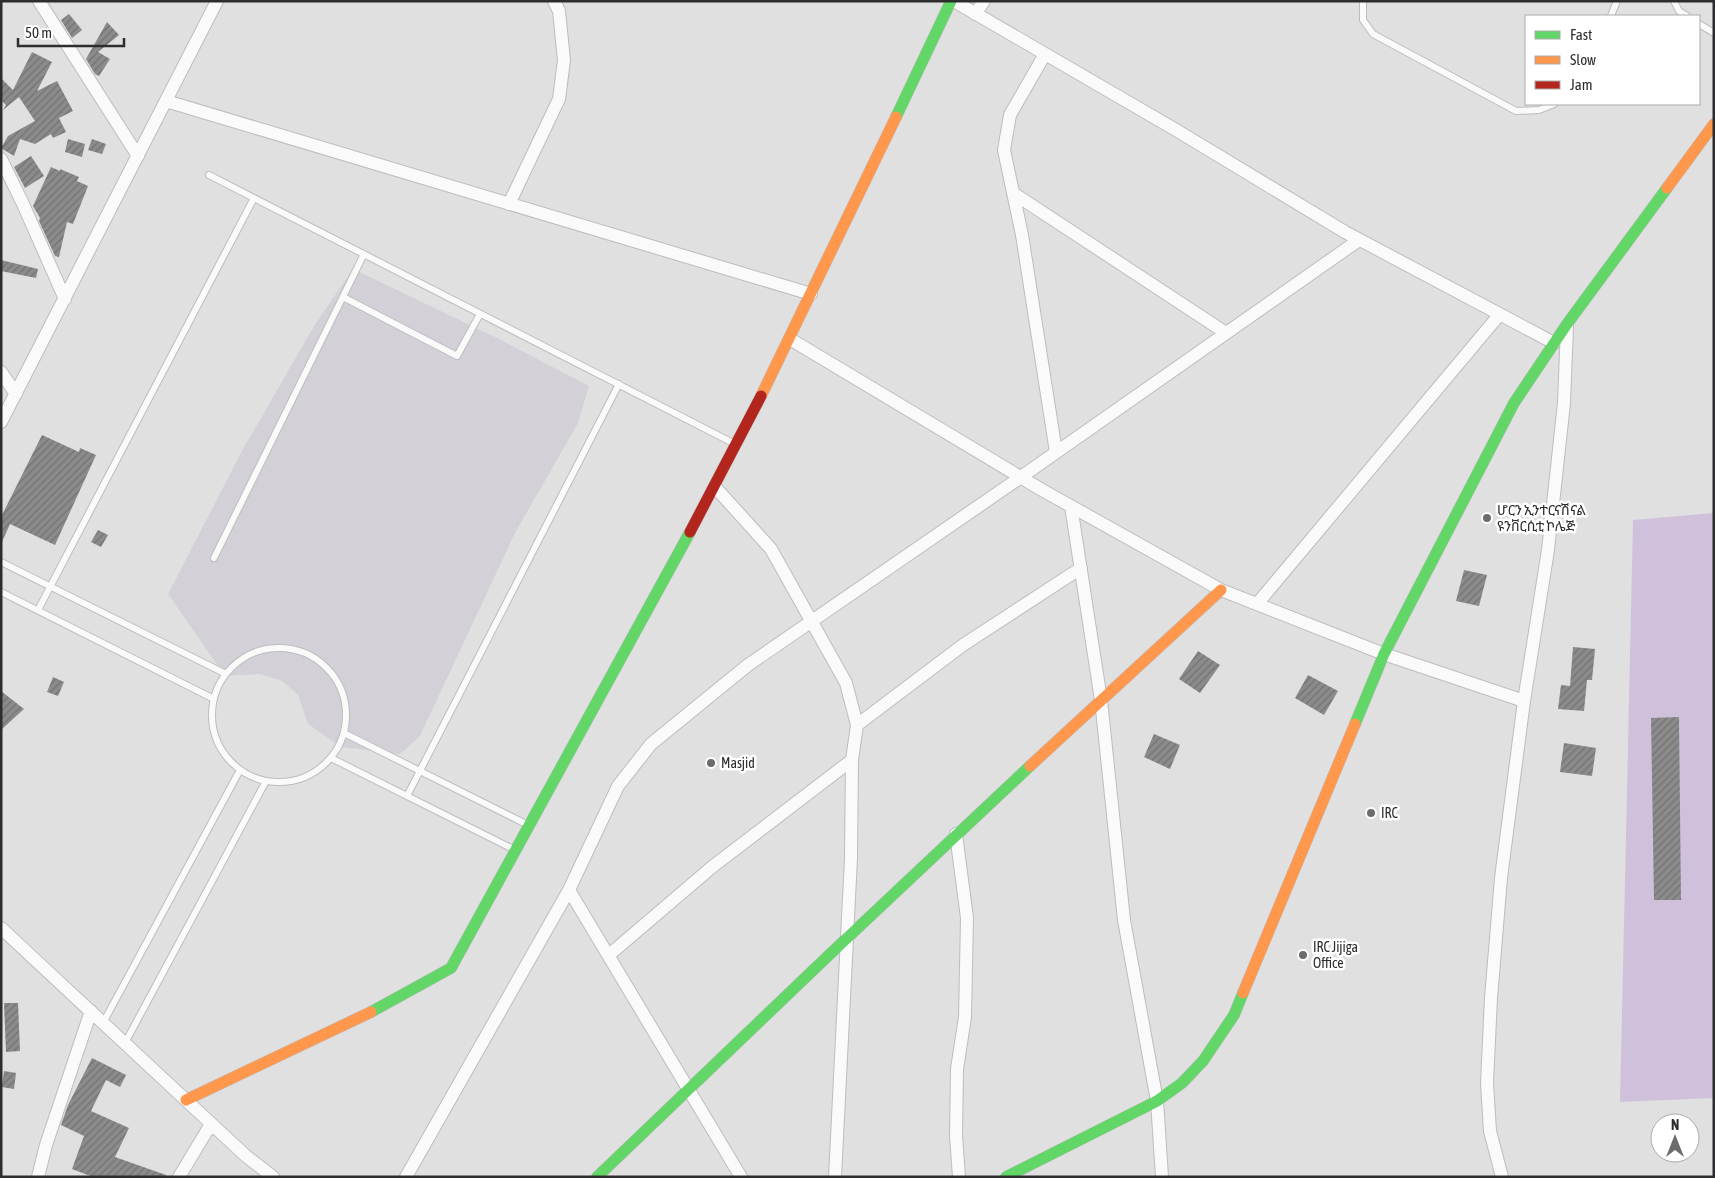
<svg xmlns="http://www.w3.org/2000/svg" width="1715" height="1178" viewBox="0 0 1715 1178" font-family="'Asap Condensed','Noto Sans Ethiopic',sans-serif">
	<defs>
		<pattern id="building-hatch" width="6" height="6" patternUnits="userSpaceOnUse" patternTransform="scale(1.25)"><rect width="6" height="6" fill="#8b8b8c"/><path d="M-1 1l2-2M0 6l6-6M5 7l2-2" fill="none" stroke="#727273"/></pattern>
	</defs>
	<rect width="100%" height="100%" fill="#e0e0e1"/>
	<path fill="#d3d1d7" d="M353 269 495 337 589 386 578 423 515 533 420 736 400 754 341 747 308 724 298 695 282 681 260 674 225 676 168 594 243 449 314 326Z"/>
	<path fill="#cfc1db" d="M1714 513V1098L1620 1102 1633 520Z"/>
	<path fill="url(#building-hatch)" d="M69 14 82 30 72 38 61 20Z
		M107 22 119 35 98 52 110 59 99 76 95 74 86 59Z
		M32 52 52 62 37 91 57 81 73 111 59 118 66 132 53 138 51 134 35 144 20 139 14 156 1 148 8 136 35 121 19 97 3 110 6 105 1 100V78L13 90Z
		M68 139 85 144 82 157 65 152Z
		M92 139 106 144 102 154 88 150Z
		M31 156 44 176 25 188 14 167Z
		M51 167 60 171V169L79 177 77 181 88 186 73 224 67 222 59 257 55 256 39 221 40 218 33 206Z
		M1 260 38 269 36 278 1 271Z
		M42 435 79 452 80 448 96 455 55 545 10 524 1 544V517Z
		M98 530 108 535 101 547 91 542Z
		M1464 570 1487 575 1479 606 1456 601Z
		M1573 647 1595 649 1592 680H1587L1584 711 1558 709 1561 685 1570 686Z
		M1198 651 1220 665 1200 693 1179 679Z
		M1308 675 1338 691 1324 715 1295 698Z
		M53 677 64 682 58 696 47 692Z
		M1 691 24 709 1 730Z
		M1679 717 1681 900H1654L1651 718Z
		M1154 734 1180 745 1170 769 1144 757Z
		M1564 743 1596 748 1592 776 1560 772Z
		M4 1003H18L20 1051 6 1052Z
		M92 1058 126 1075 120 1087 106 1080 91 1111 129 1128 115 1157 166 1175V1177H93L72 1169 84 1136 61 1125 68 1105Z
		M4 1071 16 1073 14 1089 2 1087Z"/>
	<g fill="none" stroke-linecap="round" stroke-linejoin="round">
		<g stroke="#bdbcbe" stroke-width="8">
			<path id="lane" d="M1363 1V20L1373 34 1516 111 1539 110 1554 104
				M1674 1 1679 11 1687 16
				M1611 16 1617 1
				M1699 24 1714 33
				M209 175 735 444
				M343 297 457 356 480 314
				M214 558 364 254
				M1 562 226 674
				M1 592 214 699
				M38 610 254 198
				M212 715a67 67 0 1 1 134 0a67 67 0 1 1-134 0Z
				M344 733 528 825
				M331 758 515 850
				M407 796 619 384
				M103 1023 240 770
				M125 1043 266 781"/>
		</g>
		<g stroke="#bdbcbe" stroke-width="14">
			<path id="street" d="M39 1 138 156
				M954 1 1176 130 1345 232 1554 343
				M975 14 984 1
				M1045 54 1010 115 1004 150 1022 235 1056 452
				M166 101 811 294
				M1 159 23 204 65 299
				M1013 193 1226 333
				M509 204 559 99 564 60 559 11 554 1
				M790 339 1042 490 1221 590 1384 654 1524 701
				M1 372 16 394
				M1 422 217 1
				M715 487 771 549 846 683 857 725 852 760 851 858 835 1177
				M1071 506 1101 700 1124 920 1157 1101 1162 1177
				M1257 604 1500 314
				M857 725 963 645 1081 568
				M956 834 967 918 965 1017 957 1069 956 1136 959 1177
				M569 890 741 1177
				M1 928 246 1156 273 1177
				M609 955 712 867 852 760
				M38 1177 46 1145 91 1011
				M179 1177 211 1124
				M406 1177 569 890 618 786 651 744 748 665 1021 477 1359 240
				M1502 1177 1490 1131 1487 1083 1491 998 1501 878 1524 701 1548 550 1564 403 1567 326"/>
		</g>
		<g stroke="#bdbcbe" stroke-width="12">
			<path id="fast" d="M896 117 951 1
				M1355 724 1384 654 1514 403 1567 324 1667 188
				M371 1012 451 968 690 532
				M597 1177 829 955 1030 766
				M1006 1177 1157 1101 1182 1083 1203 1061 1234 1015 1243 993"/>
		</g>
		<g stroke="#bdbcbe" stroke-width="12">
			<path id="slow" d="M1667 188 1714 124
				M761 396 896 117
				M1030 766 1221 590
				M1243 993 1355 724
				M186 1100 371 1012"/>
		</g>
		<g stroke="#bdbcbe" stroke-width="12">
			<path id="jam" d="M690 532 761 396"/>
		</g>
		<use href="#lane" stroke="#fafafa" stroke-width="6"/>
		<use href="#street" stroke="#fafafa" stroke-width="12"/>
		<use href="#fast" stroke="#63d668" stroke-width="11"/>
		<use href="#slow" stroke="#ff974d" stroke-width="11"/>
		<use href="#jam" stroke="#b3261e" stroke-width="11"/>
	</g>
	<g fill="#6c6b6d" stroke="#fff" stroke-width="2">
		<circle cx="1487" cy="518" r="5"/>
		<circle cx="711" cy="763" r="5"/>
		<circle cx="1371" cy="813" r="5"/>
		<circle cx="1303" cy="955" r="5"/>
	</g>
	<g text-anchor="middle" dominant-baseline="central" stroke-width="5" stroke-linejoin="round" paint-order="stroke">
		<g font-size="14" fill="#2d2c2e" stroke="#fff" text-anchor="start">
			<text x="1497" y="510">ሆርን ኢንተርናሽናል<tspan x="1497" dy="16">ዩንቨርሲቲ ኮሌጅ</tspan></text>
			<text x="721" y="763">Masjid</text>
			<text x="1381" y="813">IRC</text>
			<text x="1313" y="947">IRC Jijiga<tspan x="1313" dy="16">Office</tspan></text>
		</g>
	</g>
	<rect width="1715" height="1178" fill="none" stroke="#2d2c2e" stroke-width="5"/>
	<rect x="1525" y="15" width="175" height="90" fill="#ffffff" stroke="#ababab"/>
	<rect x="1535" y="31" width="25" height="8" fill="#63d668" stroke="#ababab"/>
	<text x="1570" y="40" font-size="15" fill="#2d2c2e">Fast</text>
	<rect x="1535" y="56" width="25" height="8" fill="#ff974d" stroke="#ababab"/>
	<text x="1570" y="65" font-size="15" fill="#2d2c2e">Slow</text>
	<rect x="1535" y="81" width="25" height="8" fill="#b3261e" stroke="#ababab"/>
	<text x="1570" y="90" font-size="15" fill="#2d2c2e">Jam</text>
	<g transform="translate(1675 1138)"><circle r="24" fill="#ffffff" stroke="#ababab"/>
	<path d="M0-4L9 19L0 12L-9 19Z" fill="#6c6b6d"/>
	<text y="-8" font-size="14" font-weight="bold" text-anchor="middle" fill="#2d2c2e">N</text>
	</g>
	<path d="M18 38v8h106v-8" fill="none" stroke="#2d2c2e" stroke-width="2.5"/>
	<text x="25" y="38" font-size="15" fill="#2d2c2e" stroke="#ffffff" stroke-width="4" paint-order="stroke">50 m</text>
</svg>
